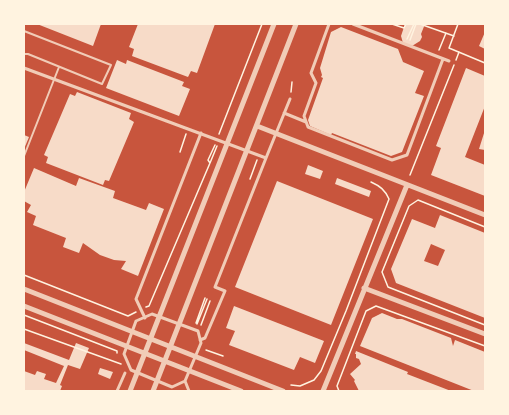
<svg xmlns="http://www.w3.org/2000/svg" width="509" height="415" viewBox="0 0 509 415" font-family="'DM Sans',sans-serif">
	<rect width="100%" height="100%" fill="#c8553d"/>
	<path fill="#f7dbc8" fill-rule="evenodd" d="M37 24H101L93 46Z
		M138 24H215L197 73 191 71 188 77 132 56 134 49 129 47Z
		M405 24H425L421 34 422 37 420 41 412 46 403 43 401 36Z
		M341 27 398 49 403 62 424 71 415 93 424 96 402 152 391 156 332 133 331 135 310 126 308 120 323 78 321 77 322 75 320 68 331 32Z
		M485 32V49L479 46Z
		M117 60 126 64 127 60 184 82 182 86 190 89 179 116 106 88Z
		M466 68 485 76V106L465 157 485 165V196L431 175 441 148 436 146Z
		M77 92 131 113 129 119 134 122 109 181 105 180 103 185 46 163 48 157 44 155 70 94 75 96Z
		M485 130V150L479 149Z
		M24 135 29 137 24 149Z
		M308 165 323 171 320 179 305 174Z
		M34 168 76 186 79 178 115 191 113 198 146 210 149 203 164 209 138 276 121 269 126 261 114 260 100 255 83 243 79 253 63 247 66 238 33 225 36 216 27 212 31 205 24 201V192Z
		M337 178 371 191 369 197 335 184Z
		M277 181 373 219 331 325 235 287Z
		M440 215 485 233V318L396 283 391 269 412 219 435 228ZM431 244 445 250 438 266 424 261Z
		M234 306 324 341 315 363 300 357 294 370 229 345 235 331 226 328Z
		M382 313 397 319H402L451 338 453 346 455 340 485 352V391H474L360 346 372 318Z
		M24 343 69 360 76 343 89 348 80 369 68 365 60 385 62 386 60 391H24V371L35 375 37 371 46 374 44 379 56 383 64 366 24 350Z
		M356 351 408 372 407 374 451 391H359L354 381 355 380 350 374 361 364 359 359 356 358V354H355Z
		M100 368 113 372 110 379 98 374Z"/>
	<g fill="none" stroke-linecap="round" stroke-linejoin="round">
		<path stroke="#fff3e0" stroke-width="1.5" d="M392 24 404 28 406 24
			M420 24 454 36
			M458 24 449 48 485 63
			M407 39 414 24
			M410 40 416 24
			M439 50 446 33
			M456 60 459 52
			M291 92 292 82
			M219 134 262 24
			M180 152 186 134
			M210 163 217 146
			M410 175 454 65
			M250 179 257 160
			M485 227 418 200 409 206 382 272 388 287 485 325
			M24 275 128 316 136 312
			M146 307 149 306 210 163 208 160 215 145
			M24 315 117 351V353
			M196 323 205 298
			M197 324 207 299
			M201 325 210 301
			M24 329 121 364
			M206 350 223 356
			M291 385 300 386 314 380 321 371 346 311 389 199C385 190 380 186 371 182
			M339 391 337 386 366 311 376 306 485 346"/>
		<path stroke="#f1ccb7" stroke-width="2" d="M24 31 111 65 102 84 28 54H24
			M24 156 59 67"/>
		<path stroke="#f1ccb7" stroke-width="3" d="M329 24 311 73 316 83 304 116 308 127 392 160 407 155 443 59
			M353 24 449 61
			M24 68 266 158 290 99
			M284 113 306 122
			M152 314 198 331 201 343 185 381 172 387 131 370 124 354 136 321Z
			M145 318 136 299 201 133
			M200 340 205 338 225 291 215 287 266 158
			M185 381 189 391
			M117 391 125 373"/>
		<path stroke="#f1ccb7" stroke-width="5" d="M257 126 485 215
			M364 288 485 334
			M24 289 283 391
			M24 306 241 391
			M130 391 274 24
			M153 391 296 24
			M323 391 407 185"/>
	</g>
	<rect width="509" height="415" fill="none" stroke="#fff3e0" stroke-width="50"/>
</svg>
